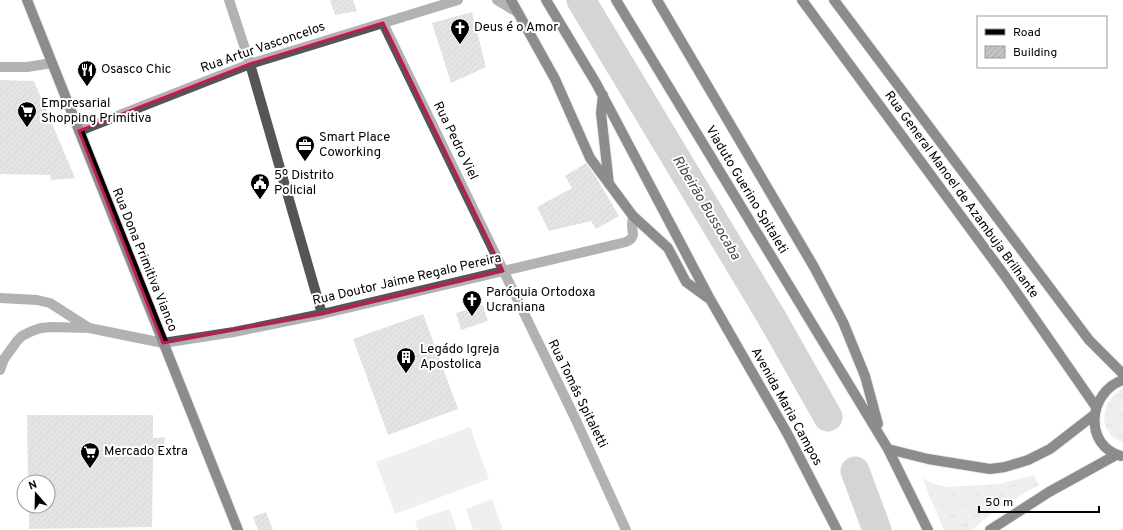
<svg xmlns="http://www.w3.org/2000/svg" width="1123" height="530" viewBox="0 0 1123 530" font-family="Overpass,sans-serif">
	<defs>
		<pattern id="grass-tufts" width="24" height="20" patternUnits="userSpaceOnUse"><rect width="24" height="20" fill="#dcdcdc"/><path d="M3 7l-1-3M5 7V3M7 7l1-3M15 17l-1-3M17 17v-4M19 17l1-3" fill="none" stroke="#bbb"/></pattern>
		<pattern id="building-hatch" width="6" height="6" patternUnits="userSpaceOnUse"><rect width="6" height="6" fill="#c4c4c4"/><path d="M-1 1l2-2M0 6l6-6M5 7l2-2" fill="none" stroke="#a7a7a7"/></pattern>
	</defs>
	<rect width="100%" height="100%" fill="#fff"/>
	<path fill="url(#grass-tufts)" d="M1123 388V443C1096 433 1100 401 1123 388Z
		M1034 475 1039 485 998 508 972 530H944L922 478 933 484 948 487 999 484Z"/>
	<path fill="#dcdcdc" d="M470 427 489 479 395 514 376 462Z
		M492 499 503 530H473L466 509Z
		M449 509 457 530H418L415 521Z"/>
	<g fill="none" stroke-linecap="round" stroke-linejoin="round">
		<path stroke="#a3a3a3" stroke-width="29" d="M581 0 772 318 828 417
			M855 471 877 530"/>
	</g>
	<path fill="url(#building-hatch)" d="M330 0H353L357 11 335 15Z
		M472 12 486 67 451 83 432 23Z
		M0 80 34 81 75 178 50 180 51 175 0 174Z
		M586 163 594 174 619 216 596 229 591 221 549 231 537 207 572 188 565 176Z
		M483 305 488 321 461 330 456 313Z
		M423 314 458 409 388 435 353 339Z
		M27 415H153V438L165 437 164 456 153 455 152 527 29 529V506H48V482H28Z
		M266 512 273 530H258L253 517Z"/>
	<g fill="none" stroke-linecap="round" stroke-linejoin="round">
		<g stroke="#dbdbdb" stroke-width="12">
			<path id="major" d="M27 0 238 530
				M511 0 555 79 590 158 633 216 668 248 686 282 708 298
				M546 0 596 83 710 299 787 433 837 530
				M616 0 888 449 928 530
				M657 0 814 267 843 322 865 376 878 424
				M802 0 1005 276 1096 407
				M834 0 1089 340 1123 374
				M603 95 601 113 609 184
				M888 449 928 459 990 469 1005 467 1028 460 1050 449 1094 415
				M1121 456C1083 445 1088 392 1123 380
				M990 530 1049 492 1116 455"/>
		</g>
		<path stroke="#555" stroke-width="10" d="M229 0 250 64 322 314
			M497 0 517 12
			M383 23 575 418 626 530
			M0 67H27L52 63
			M79 131 250 64 458 0
			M0 298 37 300 50 303 89 328
			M0 370 4 359 17 341 22 336 32 331 41 328 52 327 89 328 163 343 234 332 322 314 626 242 631 239 633 235 632 225 633 216"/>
		<use href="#major" stroke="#000" stroke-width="10"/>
	</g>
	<path d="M0 0H1123V530H0ZM383 23 503 271 322 314 163 343 79 131 250 64Z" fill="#fff" fill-opacity=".55" fill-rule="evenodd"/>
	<path fill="none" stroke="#c2185b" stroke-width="3" stroke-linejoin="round" d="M383 23 503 271 322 314 163 343 79 131 250 64Z"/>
	<defs>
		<g id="church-pin" transform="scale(1)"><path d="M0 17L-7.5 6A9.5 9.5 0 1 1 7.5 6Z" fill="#000" stroke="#fff"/><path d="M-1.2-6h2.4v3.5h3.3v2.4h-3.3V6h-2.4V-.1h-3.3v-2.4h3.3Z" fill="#fff"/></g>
		<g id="restaurant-pin" transform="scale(1)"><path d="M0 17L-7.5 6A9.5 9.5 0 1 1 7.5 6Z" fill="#000" stroke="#fff"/><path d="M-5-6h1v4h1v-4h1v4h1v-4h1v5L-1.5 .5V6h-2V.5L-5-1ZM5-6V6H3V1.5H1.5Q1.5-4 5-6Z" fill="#fff"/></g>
		<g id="supermarket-pin" transform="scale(1)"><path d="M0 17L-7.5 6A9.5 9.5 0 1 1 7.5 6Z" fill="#000" stroke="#fff"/><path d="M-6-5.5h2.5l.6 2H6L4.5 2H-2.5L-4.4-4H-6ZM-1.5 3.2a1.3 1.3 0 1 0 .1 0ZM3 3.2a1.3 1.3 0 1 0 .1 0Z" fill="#fff"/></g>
		<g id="office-pin" transform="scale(1)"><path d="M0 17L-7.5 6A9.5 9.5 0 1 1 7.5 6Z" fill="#000" stroke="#fff"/><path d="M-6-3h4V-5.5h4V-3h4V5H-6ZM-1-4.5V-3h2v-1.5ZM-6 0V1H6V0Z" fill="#fff"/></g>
		<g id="civic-pin" transform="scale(1)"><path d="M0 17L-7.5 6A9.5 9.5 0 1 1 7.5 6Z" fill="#000" stroke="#fff"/><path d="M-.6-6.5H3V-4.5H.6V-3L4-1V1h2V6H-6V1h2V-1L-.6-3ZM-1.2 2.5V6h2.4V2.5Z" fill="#fff"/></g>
		<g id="building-pin" transform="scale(1)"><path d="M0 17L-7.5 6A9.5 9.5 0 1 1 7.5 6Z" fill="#000" stroke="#fff"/><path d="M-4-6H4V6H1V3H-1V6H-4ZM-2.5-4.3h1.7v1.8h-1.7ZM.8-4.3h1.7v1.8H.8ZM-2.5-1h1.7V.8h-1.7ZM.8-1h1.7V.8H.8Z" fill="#fff"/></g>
	</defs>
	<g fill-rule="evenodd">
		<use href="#church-pin" x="460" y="28"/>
		<use href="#restaurant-pin" x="87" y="70"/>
		<use href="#supermarket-pin" x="27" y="111"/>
		<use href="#office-pin" x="305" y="145"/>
		<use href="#civic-pin" x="260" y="183"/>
		<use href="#church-pin" x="472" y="300"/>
		<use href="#building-pin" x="406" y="357"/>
		<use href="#supermarket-pin" x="90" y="452"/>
	</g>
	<g text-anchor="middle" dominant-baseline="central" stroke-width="4" stroke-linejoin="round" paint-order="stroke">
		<g font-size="13" fill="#000" stroke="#fff" text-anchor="start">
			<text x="474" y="28">Deus é o Amor</text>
			<text x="101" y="70">Osasco Chic</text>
			<text x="41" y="104">Empresarial<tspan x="41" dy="15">Shopping Primitiva</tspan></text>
			<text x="319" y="138">Smart Place<tspan x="319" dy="15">Coworking</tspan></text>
			<text x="274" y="176">5º Distrito<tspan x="274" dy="15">Policial</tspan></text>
			<text x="486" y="293">Paróquia Ortodoxa<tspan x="486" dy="15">Ucraniana</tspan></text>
			<text x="420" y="350">Legádo Igreja<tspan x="420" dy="15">Apostolica</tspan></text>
			<text x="104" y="452">Mercado Extra</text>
		</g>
		<g font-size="13" fill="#000" stroke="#fff">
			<text transform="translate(263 48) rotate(-19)">Rua Artur Vasconcelos</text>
			<text transform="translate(455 141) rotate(64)">Rua Pedro Viel</text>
			<text transform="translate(746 190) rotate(59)">Viaduto Guerino Spitaleti</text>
			<text transform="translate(961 195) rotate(54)">Rua General Manoel de Azambuja Brilhante</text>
			<text transform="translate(144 260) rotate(68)">Rua Dona Primitiva Vianco</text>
			<text transform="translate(407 280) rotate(-13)">Rua Doutor Jaime Regalo Pereira</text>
			<text transform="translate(577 394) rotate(64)">Rua Tomás Spitaletti</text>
			<text transform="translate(786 407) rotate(61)">Avenida Maria Campos</text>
		</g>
		<g font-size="14" font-style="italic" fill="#444" stroke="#fff">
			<text transform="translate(706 208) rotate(59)">Ribeirão Bussocaba</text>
		</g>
	</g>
	<rect x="977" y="16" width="130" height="52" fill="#ffffff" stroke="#999999"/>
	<rect x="985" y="29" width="20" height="6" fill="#000000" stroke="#999999"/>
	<text x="1013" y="36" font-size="12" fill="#000000">Road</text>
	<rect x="985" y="46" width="20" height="12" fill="url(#building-hatch)" stroke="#999999"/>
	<text x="1013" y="56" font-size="12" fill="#000000">Building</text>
	<g transform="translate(36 494) rotate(340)"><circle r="19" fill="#ffffff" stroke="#999999"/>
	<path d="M0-3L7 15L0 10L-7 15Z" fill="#000000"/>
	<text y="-6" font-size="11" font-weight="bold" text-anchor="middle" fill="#000000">N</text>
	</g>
	<path d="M979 506v6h120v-6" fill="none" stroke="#000000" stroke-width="2"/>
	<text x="985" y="506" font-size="12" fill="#000000" stroke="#ffffff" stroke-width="3" paint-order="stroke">50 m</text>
</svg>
